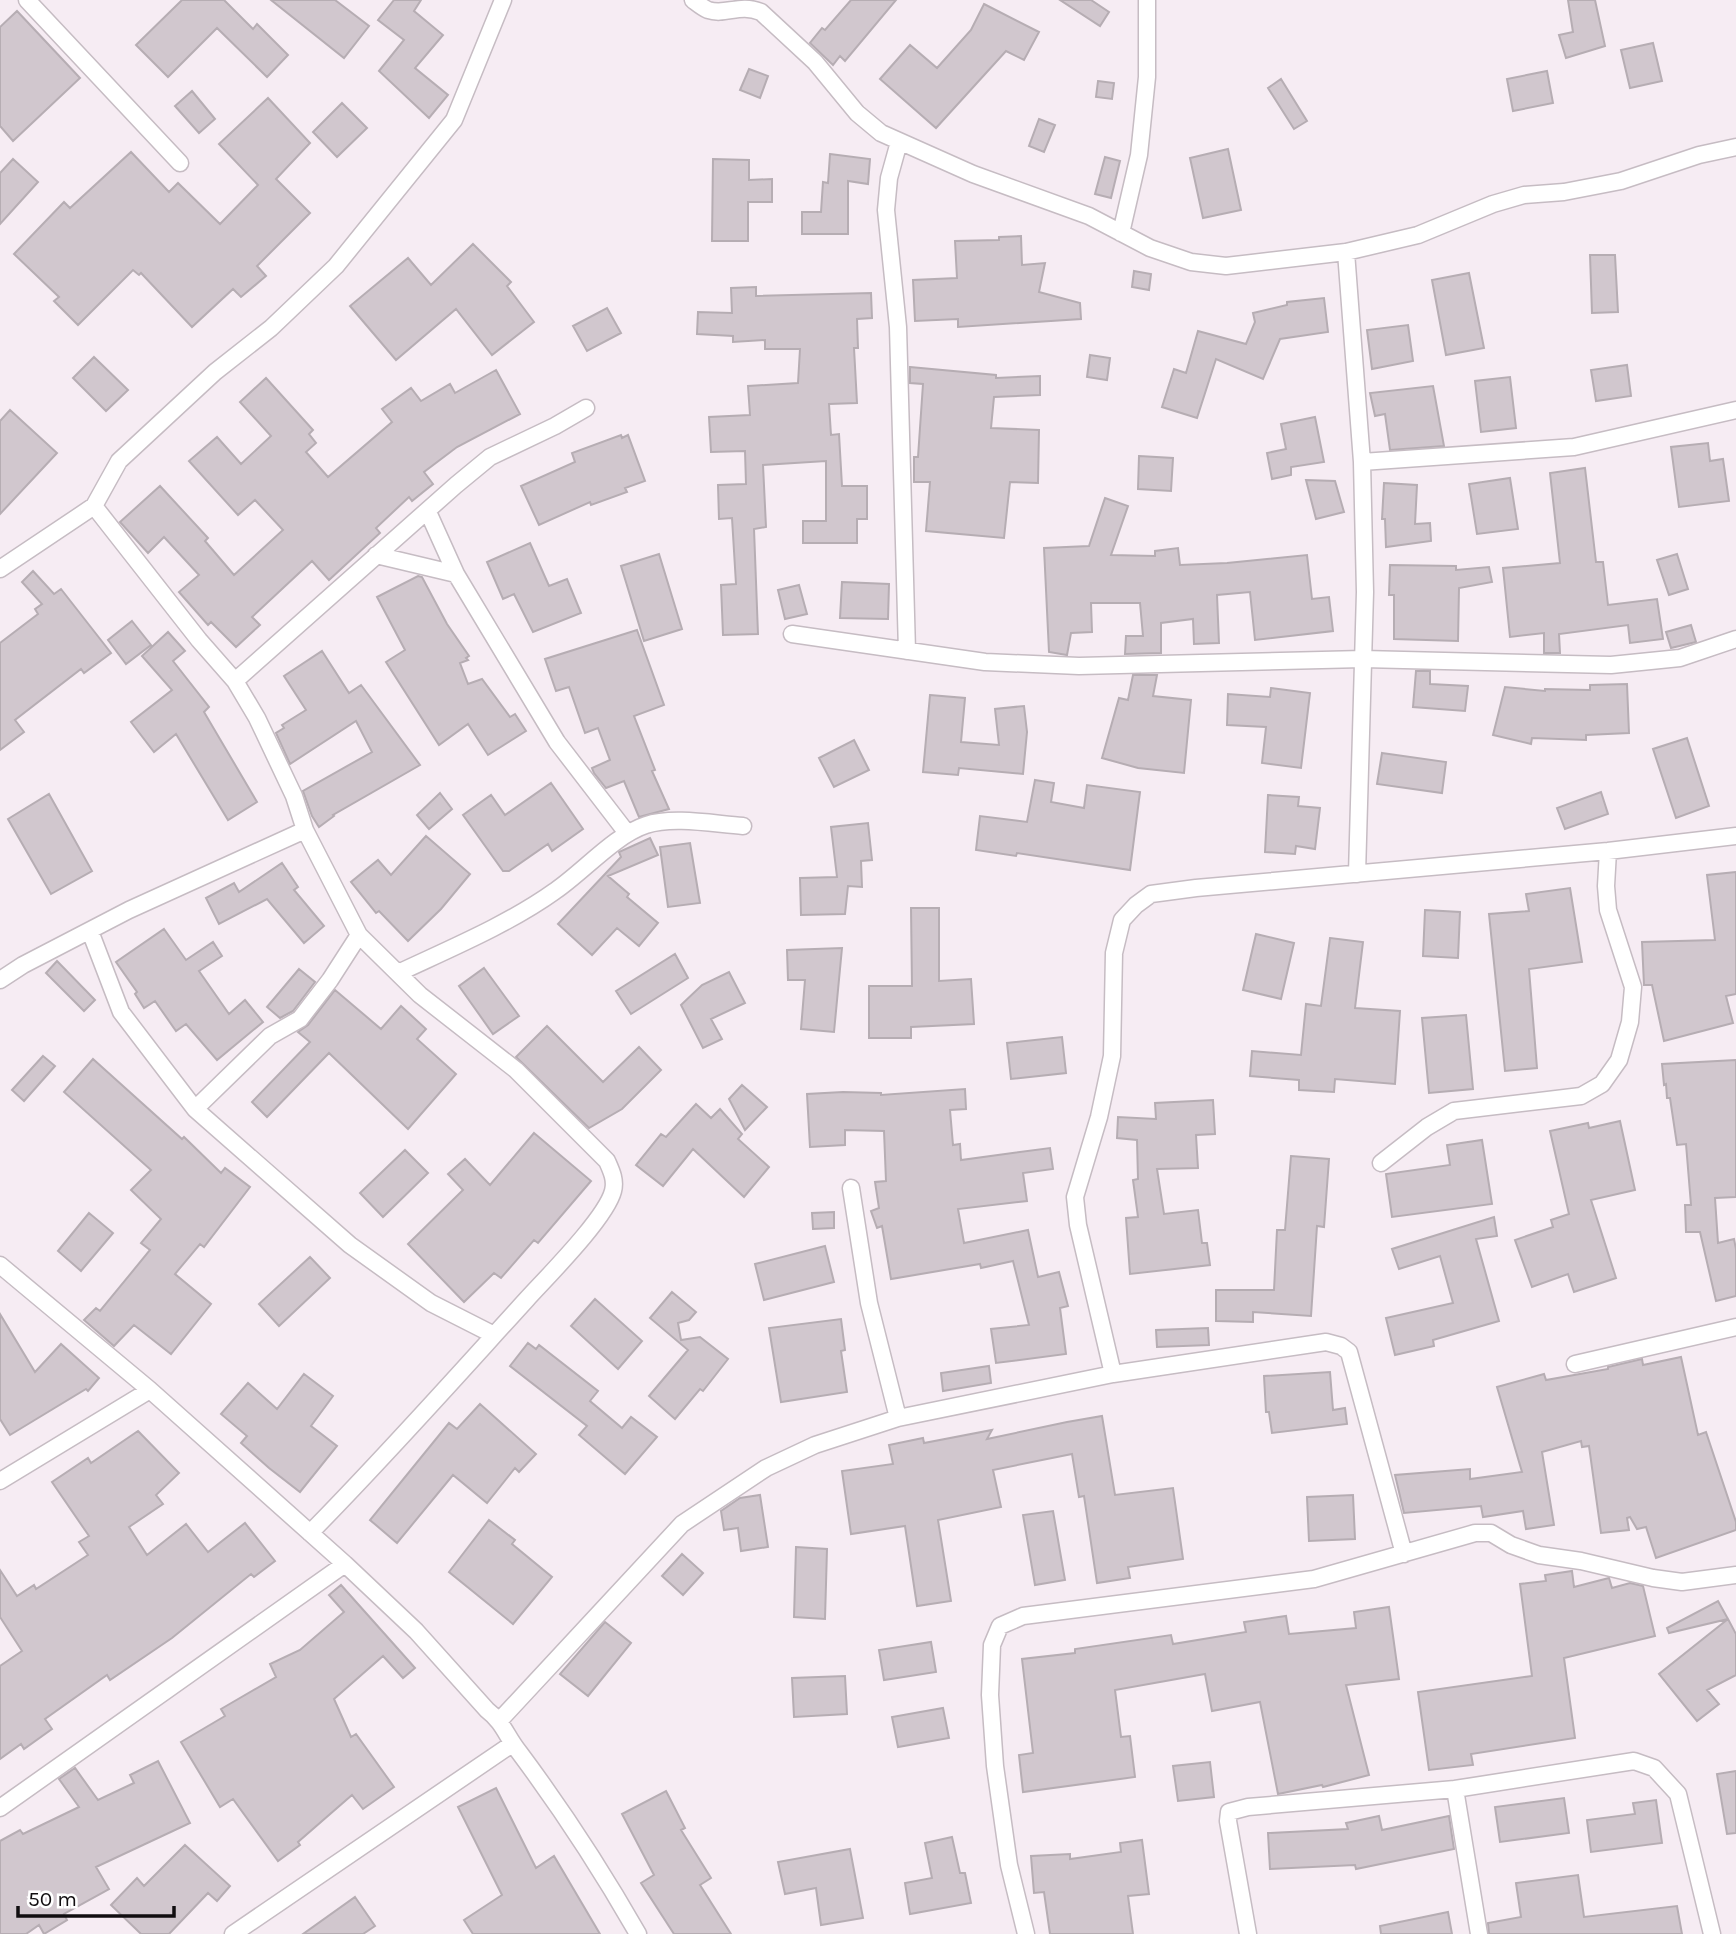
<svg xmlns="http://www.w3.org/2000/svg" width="1736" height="1934" viewBox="0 0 1736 1934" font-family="Karla,sans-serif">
	<rect width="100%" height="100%" fill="#f6ecf3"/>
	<path fill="#d1c7ce" stroke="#b6adb3" stroke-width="2" d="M182 0H224L253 29 257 24 288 55 267 77 217 28 168 77 136 45Z
		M271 0H335L369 26 344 58Z
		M394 0H421L414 11 443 35 415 68 448 95 429 118 379 71 404 40 378 20Z
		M851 0H896L845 61 840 56 833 65 810 43 822 28 825 30Z
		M1060 0H1091L1109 12 1100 26Z
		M1568 0H1595L1605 46 1566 58 1559 35 1573 32Z
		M984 4 1039 32 1024 60 1006 51 936 128 880 79 910 45 937 68 971 30Z
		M17 11 80 78 13 141 0 126V27Z
		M1653 43 1662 81 1630 88 1621 50Z
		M749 69 768 76 760 98 740 90Z
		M1547 71 1553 103 1513 111 1507 79Z
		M1281 79 1307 121 1294 129 1268 88Z
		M1098 81 1114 83 1112 99 1096 97Z
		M192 91 215 119 199 133 175 106Z
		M268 98 310 143 276 179 310 213 257 266 266 276 241 297 233 289 192 327 141 273 139 275 133 270 78 325 54 301 59 297 14 254 64 202 70 208 131 152 169 192 178 183 220 224 258 185 219 144Z
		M342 103 367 128 337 157 313 132Z
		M1039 119 1055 125 1044 152 1029 146Z
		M1228 149 1241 210 1203 218 1190 158Z
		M830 154 870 159 868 184 848 181V234H802V212H821L823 182 828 183Z
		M1105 157 1120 161 1111 198 1095 194Z
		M13 159 38 182 0 224V173Z
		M713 159 749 160V180L772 179V202H748V241H712Z
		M1021 236 1022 265 1045 263 1039 292 1080 303 1081 319 958 327V319L915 321 913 280 957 278 955 241 999 240V237Z
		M473 244 511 282 507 286 534 322 492 355 456 309 396 360 350 306 408 258 431 285Z
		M1590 255H1615L1618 312 1592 313Z
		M1134 271 1151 274 1149 290 1132 287Z
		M1469 273 1484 348 1446 355 1432 280Z
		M756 287V296L871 293 872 318 857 319 858 348H854L857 403 829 404 831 435 839 434 842 486H867V519H857V543H803V521H826V461L763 465 766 527 754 529 758 634 723 635 721 585 736 584 732 518 719 519 718 485 746 484 745 451 711 452 709 417 750 415 748 386 798 383 800 349H765V340L733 342V336L697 334 698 312 732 313 731 288Z
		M1324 298 1328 332 1280 339 1263 379 1216 359 1197 418 1162 407 1174 369 1186 373 1198 331 1246 344 1255 322 1253 313 1287 305V302Z
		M607 308 621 333 587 351 573 326Z
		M1408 325 1413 361 1372 369 1367 330Z
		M1090 355 1110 358 1107 380 1087 377Z
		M94 357 128 390 106 411 73 378Z
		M1627 365 1631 396 1596 401 1591 370Z
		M910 367 996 375V378L1040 376V395L994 397 991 428 1039 430 1038 483 1010 482 1004 538 926 531 930 482H914V457H918L923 384 910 383Z
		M496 370 520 414 457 447 424 472 433 484 412 501 409 497 376 528 380 533 329 580 312 561 252 617 260 625 236 647 211 622 208 625 179 592 199 575 164 537 148 553 120 522 160 486 208 538 205 541 234 575 283 530 255 500 238 515 189 461 217 437 241 464 271 436 240 402 266 378 313 430 309 434 316 443 306 452 328 477 392 422 382 409 411 388 421 401 450 384 455 393Z
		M1510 377 1516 428 1481 432 1475 381Z
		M1433 386 1444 446 1390 450 1385 414 1375 416 1370 393Z
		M10 410 57 453 0 514V421Z
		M1315 417 1324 462 1291 467V475L1272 479 1267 453 1286 449 1281 424Z
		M621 435 622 438 628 435 645 481 625 488 627 492 591 505 590 502 539 525 521 486 575 462 572 453Z
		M1708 443 1710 461 1723 459 1729 501 1679 507 1671 447Z
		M1139 456 1173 458 1171 491 1138 489Z
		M1585 468 1596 562H1603L1608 605 1657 599 1663 639 1630 643 1628 625 1559 634 1560 653H1544V633L1510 637 1503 568 1560 563 1550 473Z
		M1510 478 1518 529 1477 534 1469 484Z
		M1306 480 1335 481 1344 512 1316 519Z
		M1384 483 1417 485 1415 524 1430 523 1431 541 1386 547 1385 519H1382Z
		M1105 498 1128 506 1111 555 1155 556V551L1178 548 1180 565 1227 563 1307 555 1312 599 1329 597 1333 631 1255 640 1250 592 1217 595 1219 643 1194 644 1193 619 1161 623V653L1125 654 1126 636H1143L1140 603H1091L1092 632 1071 633 1067 655 1049 652 1044 548 1089 546Z
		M530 543 549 586 567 579 581 613 533 632 514 594 503 599 487 562Z
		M659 554 682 629 644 641 621 566Z
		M1677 554 1688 589 1669 595 1657 560Z
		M1390 565 1456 566V570L1489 567 1492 582 1459 588 1458 641 1394 639V595H1389Z
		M33 571 54 594 61 589 111 653 84 673 81 669 15 720 24 732 0 750V643L38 614 35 609 42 604 22 582Z
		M418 576 422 577 447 624 469 656 466 658 468 660 460 663 468 684 482 679 510 717 515 714 526 731 488 755 468 724 439 745 386 662 405 650 377 597Z
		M842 582 889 584 888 619 840 618Z
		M799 585 807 614 785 619 778 590Z
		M132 621 151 645 126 664 108 640Z
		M1691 625 1696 642 1671 648 1666 632Z
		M637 630 664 705 634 716 655 770 652 771 669 809 639 817 624 781 606 788 594 773 592 768 610 760 598 728 585 733 569 687 556 691 545 659Z
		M168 632 185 651 173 661 209 707 204 712 257 802 228 820 176 734 154 752 131 722 172 690 142 656Z
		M322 651 349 693 361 685 420 765 333 815 334 816 319 827 312 816 303 791 372 752 356 721 290 764 276 733 284 728 282 725 306 710 284 676Z
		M1416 671H1430V684L1468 686 1465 711 1413 707Z
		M1133 675H1157L1153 696 1191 700 1184 773 1138 768 1102 758 1119 698 1128 700Z
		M1627 684 1629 733 1586 735V740L1532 738 1531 744 1493 735 1505 687 1545 691V689L1590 690V685Z
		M1271 688 1310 693 1301 768 1262 763 1266 727 1227 725 1228 694 1270 697Z
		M930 695 965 698 961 742 999 745 995 709 1024 706 1027 732 1023 774 959 768 958 775 923 772Z
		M1687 738 1709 806 1676 818 1653 749Z
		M854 740 869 770 834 787 819 758Z
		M1382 753 1446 762 1442 793 1377 784Z
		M1035 780 1054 783 1051 802 1084 808 1087 785 1140 792 1130 870 1017 853 1016 856 976 850 980 816 1027 822Z
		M551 783 583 829 552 851 548 844 509 871H503L463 815 491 795 505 815Z
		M1601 792 1608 814 1565 829 1557 808Z
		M440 793 452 809 429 829 417 815Z
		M49 794 92 871 51 894 8 819Z
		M1268 795 1299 797 1298 806 1320 808 1315 849 1296 846 1295 854 1265 852Z
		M868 823 872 860 861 861 862 887 848 886 845 914 801 915 800 878 837 877 831 827Z
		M426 836 470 874 441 909 408 941 379 911 376 913 351 882 378 860 391 875Z
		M650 838 658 855 608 876 629 894 627 897 658 923 639 946 617 928 592 955 558 924 621 857 619 852Z
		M690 843 700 903 668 907 660 847Z
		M282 863 298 887 294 890 324 926 304 943 267 899 219 924 206 898 234 883 239 892Z
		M1736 872V994L1726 996 1733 1023 1664 1041 1652 985H1644L1642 942 1715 940 1707 875Z
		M1570 888 1582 962 1529 969 1537 1068 1505 1071 1489 914 1529 911 1526 894Z
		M911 908H939V981L971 979 974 1024 911 1027V1038H869V986H912Z
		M1425 910 1460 912 1458 958 1423 956Z
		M164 929 186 960 213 942 222 956 199 971 229 1014 245 1000 263 1022 217 1060 186 1024 176 1031 155 1001 144 1008 135 994 137 992 116 962Z
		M1256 934 1294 943 1281 999 1243 990Z
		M1330 938 1363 942 1355 1008 1400 1011 1395 1084 1335 1079 1334 1092 1299 1090V1080L1250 1076 1252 1051 1301 1055 1306 1004 1321 1006Z
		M842 948 834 1032 801 1029 805 980H788L787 950Z
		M675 954 688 978 631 1014 616 991Z
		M57 961 95 1000 84 1011 46 973Z
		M484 968 519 1016 493 1034 459 986Z
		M299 969 315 982 293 1011 280 1018 267 1007Z
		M729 972 745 1003 711 1019 722 1039 703 1048 681 1005 702 985Z
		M335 990 381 1029 401 1006 426 1029 417 1039 456 1074 408 1129 329 1053 267 1117 252 1102 310 1042 298 1032 308 1025Z
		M1466 1015 1473 1089 1429 1093 1422 1018Z
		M547 1026 603 1082 639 1047 661 1070 622 1109 589 1128 516 1057Z
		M1062 1037 1066 1073 1011 1079 1007 1043Z
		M43 1056 55 1066 24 1101 12 1090Z
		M93 1059 182 1139 184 1137 221 1173 225 1168 250 1187 204 1247 200 1244 175 1274 211 1304 171 1354 134 1325 114 1346 84 1320 96 1308 100 1311 150 1250 141 1243 161 1219 131 1190 151 1170 64 1092Z
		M1736 1060V1197L1715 1198 1718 1243 1734 1239 1736 1249V1296L1716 1301 1700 1232H1686L1685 1205H1691L1686 1144 1677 1145 1670 1098H1667L1666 1084 1664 1085 1662 1064Z
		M742 1085 767 1107 745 1130 729 1099Z
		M965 1089 966 1109 950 1110 953 1145 960 1144 961 1160 1050 1148 1053 1169 1023 1173 1027 1201 958 1209 964 1243 1028 1230 1038 1277 1059 1272 1068 1306 1060 1308 1066 1354 996 1363 991 1329 1029 1325 1013 1261 981 1268 980 1264 891 1279 882 1226 877 1228 871 1211 879 1208 875 1182 886 1181 884 1131 845 1130V1145L810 1147 807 1094 843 1092 881 1093V1095Z
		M1213 1100 1215 1134 1196 1135 1198 1168 1157 1169 1164 1214 1198 1210 1202 1243H1207L1210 1265 1130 1274 1126 1218 1138 1217 1133 1180 1138 1179 1137 1140 1117 1138 1118 1117 1156 1119 1155 1103Z
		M696 1104 711 1118 720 1109 742 1134 738 1139 769 1167 744 1197 693 1149 663 1186 636 1165 661 1134 666 1137Z
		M1620 1121 1635 1190 1591 1200 1616 1278 1574 1292 1568 1274 1532 1287 1515 1240 1553 1227 1551 1220 1569 1214 1550 1131 1588 1123 1589 1128Z
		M534 1133 591 1181 538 1243 534 1240 501 1278 494 1273 464 1302 408 1244 463 1190 448 1174 465 1159 490 1185Z
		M1482 1140 1492 1204 1392 1217 1386 1174 1450 1165 1447 1145Z
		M405 1150 428 1173 383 1217 360 1193Z
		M1291 1156 1329 1159 1324 1227 1317 1226 1311 1316 1253 1312V1322L1216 1321V1290H1274L1277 1230H1285Z
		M834 1212V1228L813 1229 812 1213Z
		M89 1213 113 1233 81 1271 58 1251Z
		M1494 1217 1497 1236 1476 1239 1499 1321 1433 1340 1434 1346 1395 1355 1386 1318 1453 1303 1440 1256 1399 1269 1392 1249Z
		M825 1246 834 1282 764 1300 755 1264Z
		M310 1257 330 1278 279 1326 259 1304Z
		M672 1292 696 1312 689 1320 678 1323 681 1340 700 1337 728 1359 703 1391 700 1389 675 1419 649 1396 688 1350 650 1318Z
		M595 1299 642 1341 618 1369 571 1326Z
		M0 1314 35 1372 61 1344 99 1378 88 1391 86 1389 10 1435 0 1419Z
		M841 1319 845 1350 841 1351 847 1392 781 1402 769 1328Z
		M1208 1328 1209 1345 1157 1347 1156 1330Z
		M528 1343 536 1349 539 1345 598 1391 590 1401 622 1428 631 1417 657 1437 625 1474 579 1435 587 1426 510 1366Z
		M1681 1357 1698 1435 1706 1432 1736 1522V1530L1656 1558 1646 1527 1637 1529 1630 1517 1627 1518 1629 1530 1601 1533 1589 1446 1582 1447 1581 1441 1542 1452 1554 1525 1526 1529 1523 1511 1483 1517 1481 1506 1404 1513 1395 1475 1470 1469V1479L1522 1472 1497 1387 1544 1374 1546 1380 1608 1369V1367L1642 1359 1643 1365Z
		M989 1366 991 1383 943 1391 941 1373Z
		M1330 1372 1333 1410 1345 1408 1347 1424 1272 1433 1269 1412H1266L1264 1376Z
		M304 1374 333 1396 311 1426 337 1446 300 1492 269 1468 241 1443 247 1436 221 1414 248 1383 277 1409Z
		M480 1404 536 1454 519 1472 515 1468 487 1503 453 1475 397 1543 370 1520 449 1423 457 1429Z
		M1102 1416 1115 1495 1173 1488 1183 1559 1128 1567 1130 1578 1097 1583 1084 1496 1079 1497 1072 1454 993 1470 1001 1507 938 1520 951 1601 917 1606 905 1526 851 1534 842 1471 893 1464 889 1445 923 1438 924 1443 992 1430 987 1439 1067 1422Z
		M138 1431 179 1473 156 1495 163 1504 129 1527 147 1555 186 1524 208 1552 245 1523 275 1561 254 1577 251 1574 172 1638 110 1680 107 1675 45 1719 52 1729 24 1749 21 1744 0 1759V1666L22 1651 0 1617V1570L17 1596 34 1585 36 1589 88 1555 79 1542 89 1536 52 1482 88 1458 91 1463Z
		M760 1495 768 1547 741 1551 738 1528 724 1530 721 1511 740 1498Z
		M1353 1495 1355 1539 1309 1541 1307 1497Z
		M1053 1511 1065 1580 1035 1585 1023 1515Z
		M489 1520 515 1540 512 1544 552 1577 513 1624 449 1572Z
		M796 1547 827 1549 825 1619 794 1617Z
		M682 1554 703 1573 683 1595 662 1576Z
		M1572 1571 1574 1587 1609 1578 1612 1588 1630 1583 1643 1586 1655 1636 1564 1658 1575 1738 1471 1754 1473 1765 1429 1770 1418 1692 1532 1676 1520 1584 1546 1581 1545 1575Z
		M341 1585 415 1668 403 1678 383 1656 334 1699 351 1737 356 1734 394 1787 363 1809 352 1795 298 1842 300 1845 278 1861 233 1799 220 1807 181 1742 225 1716 221 1709 276 1677 270 1664 300 1650 344 1612 329 1595Z
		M1718 1601 1728 1619 1669 1633 1667 1628Z
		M1389 1607 1399 1679 1346 1685 1369 1775 1323 1787 1322 1785 1278 1794 1260 1702 1212 1711 1205 1674 1115 1690 1121 1737 1130 1736 1135 1777 1023 1792 1019 1755 1033 1753 1022 1659 1075 1653V1649L1171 1635 1173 1644 1246 1632 1244 1622 1286 1616 1289 1634 1356 1628 1354 1612Z
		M1728 1619 1736 1634V1675L1707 1690 1719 1704 1697 1721 1659 1674Z
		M605 1622 631 1643 588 1696 560 1674Z
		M931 1642 936 1672 884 1680 879 1650Z
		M845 1676 847 1714 794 1717 792 1678Z
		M943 1708 949 1738 898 1747 892 1717Z
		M158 1761 190 1823 96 1867 109 1889 64 1914 67 1920 44 1934 39 1925 26 1934H0V1841L20 1830 23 1834 79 1807 59 1779 75 1768 98 1800 134 1783 130 1775Z
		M1210 1762 1214 1797 1178 1801 1173 1766Z
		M1736 1771V1833L1727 1834 1717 1774Z
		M496 1788 536 1868 554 1856 600 1934H473L464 1920 502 1895 458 1807Z
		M666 1791 685 1828 681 1830 711 1878 700 1885 731 1934H674L641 1883 654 1875 622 1814Z
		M1564 1798 1569 1833 1500 1842 1495 1807Z
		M1656 1800 1662 1843 1591 1852 1587 1820 1635 1814 1633 1803Z
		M1379 1816 1382 1830 1449 1816 1454 1849 1356 1869 1355 1865 1270 1869 1268 1833 1348 1829 1346 1823Z
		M952 1837 960 1873H965L971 1903 910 1914 905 1883 932 1878 925 1843Z
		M1142 1840 1149 1894 1128 1896 1133 1934H1050L1044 1892 1034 1893 1031 1856 1070 1854V1859L1121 1852 1120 1843Z
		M185 1845 230 1886 217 1901 208 1893 169 1934H141L111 1905 137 1878 144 1886Z
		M850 1849 863 1918 821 1925 816 1888 785 1894 778 1862Z
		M1578 1875 1584 1917 1677 1906 1682 1934H1489L1488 1923 1521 1917 1516 1883Z
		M355 1897 375 1926 363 1934H303Z
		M1448 1912 1452 1934H1381L1380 1926Z"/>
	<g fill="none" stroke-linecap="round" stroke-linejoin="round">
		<g stroke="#c6bcc3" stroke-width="19">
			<path id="street" d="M27 0 180 163
				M693 0C697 3 703 8 708 10 726 16 739 3 761 12L815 62 857 113 881 133 973 174 1089 216 1150 248 1191 262 1226 266 1346 252 1418 235 1493 204 1524 195 1564 192 1621 181 1699 155 1736 147
				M899 142 889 178 886 210 898 327 907 651
				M1121 233 1139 155 1147 77V0
				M1346 252 1362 462 1365 592 1357 874
				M1362 462 1574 447 1736 410
				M94 506 199 640 235 681 257 718 294 796 305 830 359 935 420 995 516 1070 607 1161C611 1170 616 1180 613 1191 606 1218 548 1276 527 1299 456 1377 385 1457 310 1533
				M428 512 456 574 557 742 627 833
				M376 555 456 574
				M0 569 94 506 119 461 215 372 271 328 336 266 454 120 503 0
				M792 634 985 662 1079 666 1363 659 1611 665 1680 658 1736 639
				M235 681 456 485 490 457 555 426 586 408
				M90 931 121 1012 195 1109 350 1245 431 1303 494 1335
				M398 973C449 949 509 924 555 891 583 872 615 835 646 825 673 816 714 824 743 826
				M0 980 23 965 129 910 305 830
				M195 1109 270 1036 300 1019 330 980 359 935
				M1381 1163 1427 1127 1454 1111 1581 1096 1602 1084 1619 1060 1630 1022 1633 987 1608 910 1606 886 1608 851
				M851 1188 869 1303 898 1418
				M0 1265 150 1390 345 1564 416 1631 487 1710C504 1723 506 1736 519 1752 563 1811 602 1871 638 1934
				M1575 1364 1736 1327
				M1113 1374 1078 1225 1075 1197 1099 1117 1112 1056 1114 953 1122 920 1136 905 1151 894 1196 888 1608 851 1736 836
				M0 1481 150 1390
				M500 1720 682 1524 766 1468 815 1445 898 1418 1113 1374 1326 1342 1341 1346 1349 1352 1404 1554
				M1455 1789 1479 1934
				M0 1808 345 1564
				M233 1934 512 1744
				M1026 1934 1009 1865 995 1766 990 1695 992 1645 1000 1626 1023 1616 1314 1579 1475 1533H1491L1511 1545 1539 1555 1581 1561 1653 1578 1682 1582 1736 1575
				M1248 1934 1228 1821 1229 1812 1248 1807 1455 1789 1634 1761 1654 1768 1678 1794 1712 1934"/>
		</g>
		<use href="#street" stroke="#fff" stroke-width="16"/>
	</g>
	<path d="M18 1906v10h156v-10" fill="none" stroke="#110e10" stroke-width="3.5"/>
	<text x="28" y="1906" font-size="21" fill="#110e10" stroke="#ffffff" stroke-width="5" paint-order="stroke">50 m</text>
</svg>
